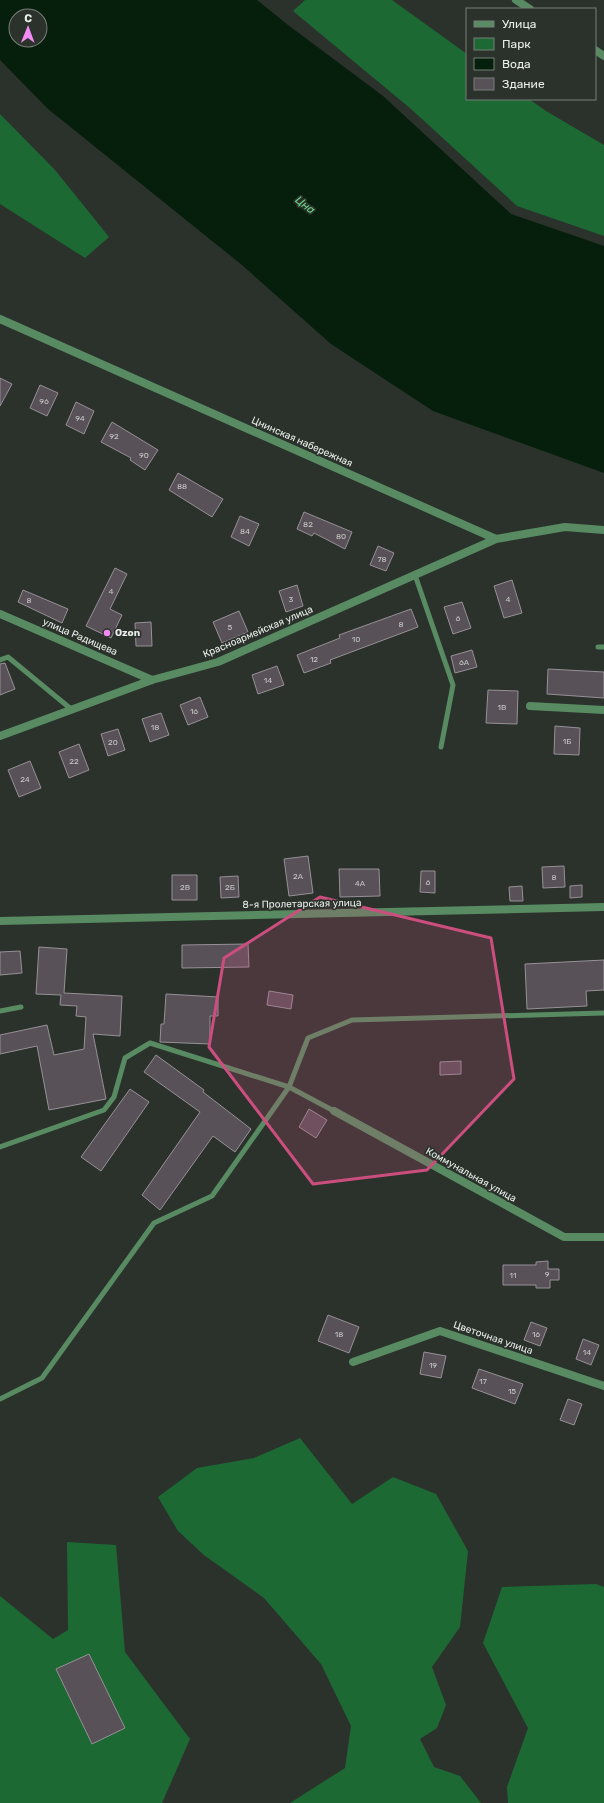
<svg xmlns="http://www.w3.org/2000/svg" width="604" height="1803" viewBox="0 0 604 1803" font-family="Rubik,sans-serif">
	<rect width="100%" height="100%" fill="#2b322c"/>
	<path fill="#1d6934" d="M305 0H392L467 54V99H529L546 111 604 145V236L517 206 411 109 293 11Z
		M0 114 55 170 109 237 85 258 0 204Z
		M300 1438 352 1504 393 1477 436 1494 468 1551 460 1627 432 1667 446 1705 437 1728 420 1739 434 1767 460 1776 481 1803H290L345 1768 351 1726 321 1664 264 1598 204 1555 178 1531 158 1497 197 1468 254 1458Z
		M67 1542 116 1545 125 1652 190 1739 162 1803H0V1596L53 1639 68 1630Z
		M596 1584 604 1587V1803H508L507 1787 528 1728 483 1643 502 1587Z"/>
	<path fill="#051f0c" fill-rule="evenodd" d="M0 0H257L288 25 383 96 511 214 604 246V473L433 411 331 344 242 265 48 109 0 60ZM16 16H40V40H16Z"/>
	<path fill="#595158" stroke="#989097" d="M0 378 12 384 0 406Z
		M40 385 58 393 47 416 30 408Z
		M76 402 94 411 84 434 66 425Z
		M112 422 158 450 145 470 130 460 131 458 101 442Z
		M178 473 223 499 212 517 169 490Z
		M304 512 352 532 345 549 314 533 312 536 297 529Z
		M240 516 259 524 249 546 231 537Z
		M378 546 394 553 386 571 370 565Z
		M115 568 127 574 110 609 122 615 111 638 86 626Z
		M512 580 522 613 504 618 494 586Z
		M297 585 303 606 286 612 279 591Z
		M23 590 68 609 62 623 18 602Z
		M462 602 471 628 453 634 444 607Z
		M411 609 418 627 330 660 331 663 304 673 297 655 340 638 339 635Z
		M239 611 248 632 222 643 213 622Z
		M151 622 152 646H136L135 623Z
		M472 650 477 667 455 673 451 656Z
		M5 663 15 689 0 695V664Z
		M277 666 284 685 258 694 252 675Z
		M548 669 604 672V698L547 694Z
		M488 690 518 691 517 724 486 723Z
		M200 697 208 717 188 725 180 705Z
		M161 713 169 735 150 742 142 719Z
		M555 726 580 728 579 755 554 754Z
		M118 729 125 750 108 756 101 734Z
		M79 744 89 770 69 778 59 752Z
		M30 761 41 788 19 797 8 770Z
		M308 856 313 893 289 896 284 859Z
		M564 866 565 887 543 888 542 867Z
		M339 869H379L380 896 340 897Z
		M421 871H435V893L420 892Z
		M172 875H197V900H172Z
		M238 876 239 897 221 898 220 877Z
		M582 885V897L570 898V886Z
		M522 886 523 901H510L509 887Z
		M248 944 249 967 182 968V945Z
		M39 947 67 949 64 993 122 996 120 1036 93 1034 106 1099 49 1110 37 1046 0 1054V1035L47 1025 54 1055 84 1049 86 1017 76 1016 77 1006 60 1005 61 995 36 994Z
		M20 951 22 973 0 975V952Z
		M604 960V990L586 991 587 1006 527 1009 525 964Z
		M269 991 293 995 291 1009 267 1005Z
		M166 994 218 997V1016H210V1044L160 1042 161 1024H164Z
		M156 1055 204 1090 203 1092 251 1129 235 1152 213 1136 160 1210 142 1195 200 1112 144 1072Z
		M461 1061V1074L440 1075V1062Z
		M130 1089 149 1102 101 1171 81 1157Z
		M309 1109 327 1120 316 1138 299 1127Z
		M548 1261V1269H559V1280H550V1288H536V1285H503V1265H536V1262Z
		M328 1315 359 1327 349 1353 318 1341Z
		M531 1322 547 1328 540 1346 524 1340Z
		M583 1339 599 1345 591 1365 576 1359Z
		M424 1352 446 1356 441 1378 420 1374Z
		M479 1369 523 1384 515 1404 472 1388Z
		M568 1399 582 1404 574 1425 560 1420Z
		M89 1654 125 1728 92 1744 56 1669Z"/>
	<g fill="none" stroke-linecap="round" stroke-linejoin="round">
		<path stroke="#588b62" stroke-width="5" d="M415 575 453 685 441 747
			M598 647H604
			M0 660 8 657 71 709
			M0 1011 21 1007
			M334 1111 289 1087 308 1038 352 1020 604 1013
			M0 1147 104 1110 114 1097 125 1058 150 1043 289 1087 212 1196 154 1223 42 1378 0 1399"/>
		<path stroke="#588b62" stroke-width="8" d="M516 0 530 9
			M595 50 604 56
			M0 319 496 539
			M0 614 152 680
			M530 706 604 710
			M0 736 152 680 218 662 496 539 565 527 604 530
			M0 921 604 907
			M334 1111 564 1237H604
			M353 1362 440 1331 604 1386"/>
	</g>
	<path fill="#cc4e7f" fill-opacity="0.2" stroke="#cc4e7f" stroke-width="3" stroke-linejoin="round" d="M320 897 491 938 514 1079 427 1170 313 1184 209 1047 224 958Z"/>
	<circle fill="#f28af3" stroke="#2b322c" stroke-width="1.5" cx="107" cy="633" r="4"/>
	<g text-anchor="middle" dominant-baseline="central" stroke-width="3.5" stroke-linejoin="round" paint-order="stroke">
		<g font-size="8" fill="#c6c8c6">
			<text x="44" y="401">96</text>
			<text x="80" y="418">94</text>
			<text x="114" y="436">92</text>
			<text x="144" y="455">90</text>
			<text x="182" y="486">88</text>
			<text x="308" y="524">82</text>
			<text x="245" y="531">84</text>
			<text x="341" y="536">80</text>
			<text x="382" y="559">78</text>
			<text x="111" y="591">4</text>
			<text x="291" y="599">3</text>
			<text x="508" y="599">4</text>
			<text x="29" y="600">8</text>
			<text x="458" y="618">6</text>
			<text x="401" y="624">8</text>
			<text x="230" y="627">5</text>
			<text x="356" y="639">10</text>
			<text x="314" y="659">12</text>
			<text x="464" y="662">6А</text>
			<text x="268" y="680">14</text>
			<text x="502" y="707">1В</text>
			<text x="194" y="711">16</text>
			<text x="155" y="727">18</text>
			<text x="567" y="741">1Б</text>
			<text x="113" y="742">20</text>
			<text x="74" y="761">22</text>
			<text x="25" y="779">24</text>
			<text x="298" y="876">2А</text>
			<text x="554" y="877">8</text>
			<text x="428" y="882">6</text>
			<text x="360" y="883">4А</text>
			<text x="185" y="887">2В</text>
			<text x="230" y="887">2Б</text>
			<text x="547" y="1274">9</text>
			<text x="513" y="1275">11</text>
			<text x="339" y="1334">18</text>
			<text x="536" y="1334">16</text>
			<text x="587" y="1352">14</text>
			<text x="433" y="1365">19</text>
			<text x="483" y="1381">17</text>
			<text x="512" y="1391">15</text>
		</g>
		<g font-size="10" fill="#eaefeb" stroke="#2b322c">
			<text transform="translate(302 442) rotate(24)">Цнинская набережная</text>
			<text transform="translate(258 632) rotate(-23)">Красноармейская улица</text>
			<text transform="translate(80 637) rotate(23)">улица Радищева</text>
			<text transform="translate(302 904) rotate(-1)">8-я Пролетарская улица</text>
			<text transform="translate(471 1175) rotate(29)">Коммунальная улица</text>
			<text transform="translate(493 1338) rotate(19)">Цветочная улица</text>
		</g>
		<g font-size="10" font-weight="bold" fill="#eaefeb" stroke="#2b322c" text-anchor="start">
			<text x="115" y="633">Ozon</text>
		</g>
		<g font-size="11" font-style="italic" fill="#6dda87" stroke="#2b322c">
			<text transform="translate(305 205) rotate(38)">Цна</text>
		</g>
	</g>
	<rect x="466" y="8" width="130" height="92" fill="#2b322c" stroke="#777e78"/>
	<rect x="474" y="21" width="20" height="6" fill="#588b62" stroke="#777e78"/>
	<text x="502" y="28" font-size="12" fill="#eaefeb">Улица</text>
	<rect x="474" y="38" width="20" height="12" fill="#1d6934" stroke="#777e78"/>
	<text x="502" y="48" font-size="12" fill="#eaefeb">Парк</text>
	<rect x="474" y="58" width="20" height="12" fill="#051f0c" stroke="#777e78"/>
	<text x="502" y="68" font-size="12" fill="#eaefeb">Вода</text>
	<rect x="474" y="78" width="20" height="12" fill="#595158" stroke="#777e78"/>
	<text x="502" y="88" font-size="12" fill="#eaefeb">Здание</text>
	<g transform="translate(28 28) rotate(1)"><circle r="19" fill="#2b322c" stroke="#777e78"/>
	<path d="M0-3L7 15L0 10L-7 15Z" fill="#f28af3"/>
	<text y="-6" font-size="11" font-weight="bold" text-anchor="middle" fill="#eaefeb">С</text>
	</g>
</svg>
